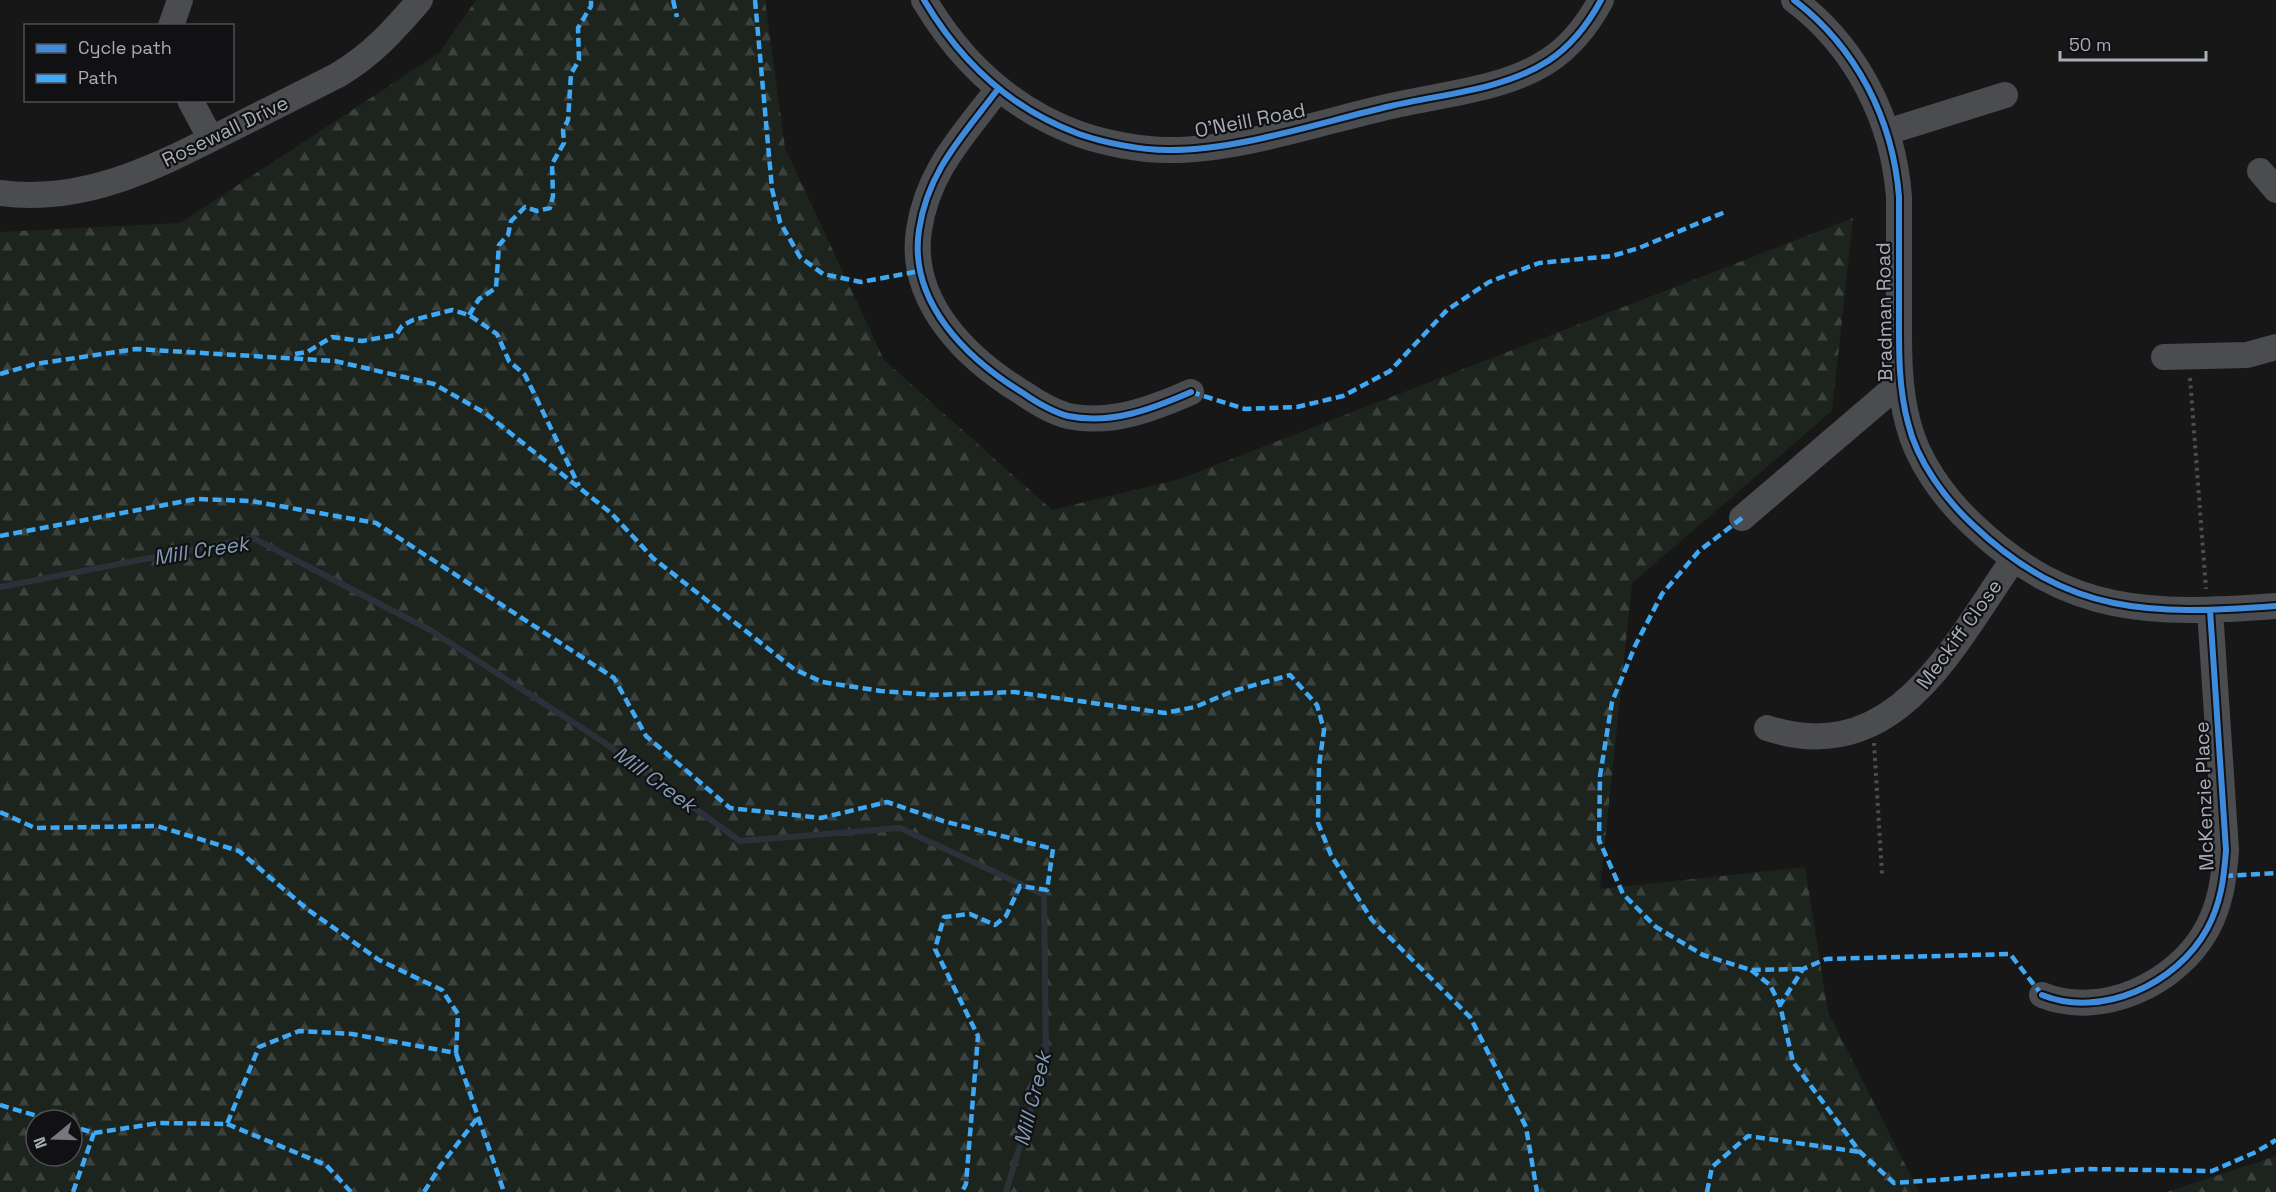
<svg xmlns="http://www.w3.org/2000/svg" width="2276" height="1192" viewBox="0 0 2276 1192" font-family="'Space Grotesk',sans-serif">
	<defs>
		<pattern id="forest-firs" width="22" height="20" patternUnits="userSpaceOnUse" patternTransform="scale(1.5)"><rect width="22" height="20" fill="#1d241e"/><path d="M5 1l3.5 6h-7zM16 11l3.5 6h-7z" fill="#3b413d"/></pattern>
	</defs>
	<rect width="100%" height="100%" fill="#171717"/>
	<path fill="url(#forest-firs)" fill-rule="evenodd" d="M476 0H765L785 148 884 360 1052 510 1180 479 1853 218 1832 411 1632 583 1600 889 1805 867 1828 1012 1919 1192H0V232L180 223 439 53ZM36 1120H72V1156H36Z
		M2276 1156V1192H2167Z"/>
	<g fill="none" stroke-linecap="round" stroke-linejoin="round">
		<path stroke="#2a3239" stroke-width="6" d="M0 587 253 538 430 630 602 741 740 841 900 828 1044 895 1046 1059 1006 1192"/>
		<path stroke="#4d4e52" stroke-width="4" stroke-dasharray="3 4.5" stroke-linecap="butt" d="M2190 378 2206 589
			M1874 743 1882 874"/>
		<path stroke="#4b4c50" stroke-width="26" d="M924 0C960 61 1011 109 1079 134 1105 143 1140 150 1168 150 1237 151 1324 121 1391 106 1442 94 1503 90 1548 61 1571 46 1588 24 1601 0
			M1794 0C1856 47 1893 119 1899 197 1899 235 1899 272 1899 310 1899 348 1898 386 1908 423 1917 461 1945 499 1973 525 2069 616 2151 615 2276 606
			M171 26 180 0
			M998 89C963 136 928 170 919 230 908 302 967 359 1023 393 1036 402 1053 412 1068 416 1111 425 1152 409 1191 392
			M190 100 211 139
			M1887 132 2005 95
			M2260 171 2276 190
			M0 193C82 204 152 169 223 133 261 114 300 94 338 75 373 54 394 30 420 0
			M2164 357 2247 355 2276 347
			M1742 518 1900 383
			M1767 728C1895 770 1952 647 2013 560
			M2042 995C2101 1019 2177 984 2207 929 2221 903 2224 878 2226 850L2210 610"/>
		<path stroke="#3fa9f5" stroke-width="4.5" stroke-dasharray="9 4.5" stroke-linecap="butt" d="M673 0 677 17
			M755 0 772 189 780 222 800 257 823 274 861 282 920 271
			M469 315 479 299 496 288 499 245 508 235 511 221 525 207 537 211 550 208 553 196 552 164 564 143 563 130 568 120 571 74 579 60 578 28 591 6V0
			M295 354 307 352 332 337 362 341 396 335 402 326 413 320 452 310 469 315 497 334 509 361 525 375 579 486
			M0 374 35 364 136 349 335 361 434 384 485 413 611 513 653 558 794 669 822 682 881 691 934 695 1014 692 1165 713 1195 707 1233 691 1290 675 1317 705 1324 730 1319 766 1318 823 1331 855 1372 920 1470 1017 1526 1127 1537 1192
			M1191 392 1245 409 1297 407 1343 396 1390 371 1447 310 1489 282 1539 263 1612 256 1639 248 1725 212
			M1742 518 1699 551 1662 594 1635 646 1612 702 1600 776 1599 840 1623 894 1656 927 1703 955 1751 970 1803 969
			M0 536 196 499 251 501 376 523 614 678 646 736 730 808 821 818 887 802 943 821 1053 849 1047 890 1020 886 1006 916 995 925 970 914 944 917 935 949 978 1036 966 1184 962 1192
			M0 812 35 828 157 826 239 851 307 909 379 960 442 990 458 1014 456 1053 352 1034 299 1031 259 1047 227 1124 159 1123 94 1133 72 1126
			M2224 876 2276 873
			M1751 970 1770 985 1780 1005
			M2042 995 2010 954 1826 959 1803 969 1780 1005 1793 1062 1860 1152 1894 1183 2088 1169 2212 1171 2256 1152 2276 1140
			M456 1053 504 1192
			M0 1105 51 1120
			M227 1124 326 1165 351 1192
			M73 1192 94 1133
			M424 1192 441 1165 479 1116
			M1707 1192 1712 1167 1748 1136 1860 1152"/>
		<g stroke="#111113" stroke-width="10">
			<path id="cycleway" d="M924 0C960 61 1011 109 1079 134 1105 143 1140 150 1168 150 1237 151 1324 121 1391 106 1442 94 1503 90 1548 61 1571 46 1588 24 1601 0
				M1794 0C1856 47 1893 119 1899 197 1899 235 1899 272 1899 310 1899 348 1898 386 1908 423 1917 461 1945 499 1973 525 2069 616 2151 615 2276 606
				M998 89C963 136 928 170 919 230 908 302 967 359 1023 393 1036 402 1053 412 1068 416 1111 425 1152 409 1191 392
				M2042 995C2101 1019 2177 984 2207 929 2221 903 2224 878 2226 850L2210 610"/>
		</g>
		<use href="#cycleway" stroke="#408adc" stroke-width="6"/>
	</g>
	<g text-anchor="middle" dominant-baseline="central" stroke-width="4.5" stroke-linejoin="round" paint-order="stroke">
		<g font-size="20" fill="#a8adb8" stroke="#111113">
			<text transform="translate(1250 120) rotate(-11)">O'Neill Road</text>
			<text transform="translate(225 131) rotate(-26)">Rosewall Drive</text>
			<text transform="translate(1884 312) rotate(-91)">Bradman Road</text>
			<text transform="translate(1959 634) rotate(-54)">Meckiff Close</text>
			<text transform="translate(2204 796) rotate(-92)">McKenzie Place</text>
		</g>
		<g font-size="21" font-style="italic" fill="#7f9bb3" stroke="#111113">
			<text transform="translate(201 550) rotate(-9)">Mill Creek</text>
			<text transform="translate(655 779) rotate(36)">Mill Creek</text>
			<text transform="translate(1032 1099) rotate(-76)">Mill Creek</text>
		</g>
	</g>
	<rect x="24" y="24" width="210" height="78" fill="#111113" stroke="#4d4f55" stroke-width="1.5"/>
	<rect x="36" y="44" width="30" height="9" fill="#408adc" stroke="#4d4f55" stroke-width="1.5"/>
	<text x="78" y="54" font-size="18" fill="#a8adb8">Cycle path</text>
	<rect x="36" y="74" width="30" height="9" fill="#3fa9f5" stroke="#4d4f55" stroke-width="1.5"/>
	<text x="78" y="84" font-size="18" fill="#a8adb8">Path</text>
	<g transform="translate(54 1138) rotate(251)"><circle r="28" fill="#111113" stroke="#4d4f55" stroke-width="1.5"/>
	<path d="M0-4.5L10 22L0 15L-10 22Z" fill="#757880"/>
	<text y="-9" font-size="16" font-weight="bold" text-anchor="middle" fill="#a8adb8">N</text>
	</g>
	<path d="M2060 51v9h146v-9" fill="none" stroke="#a8adb8" stroke-width="3"/>
	<text x="2069" y="51" font-size="18" fill="#a8adb8" stroke="#111113" stroke-width="4.5" paint-order="stroke">50 m</text>
</svg>
